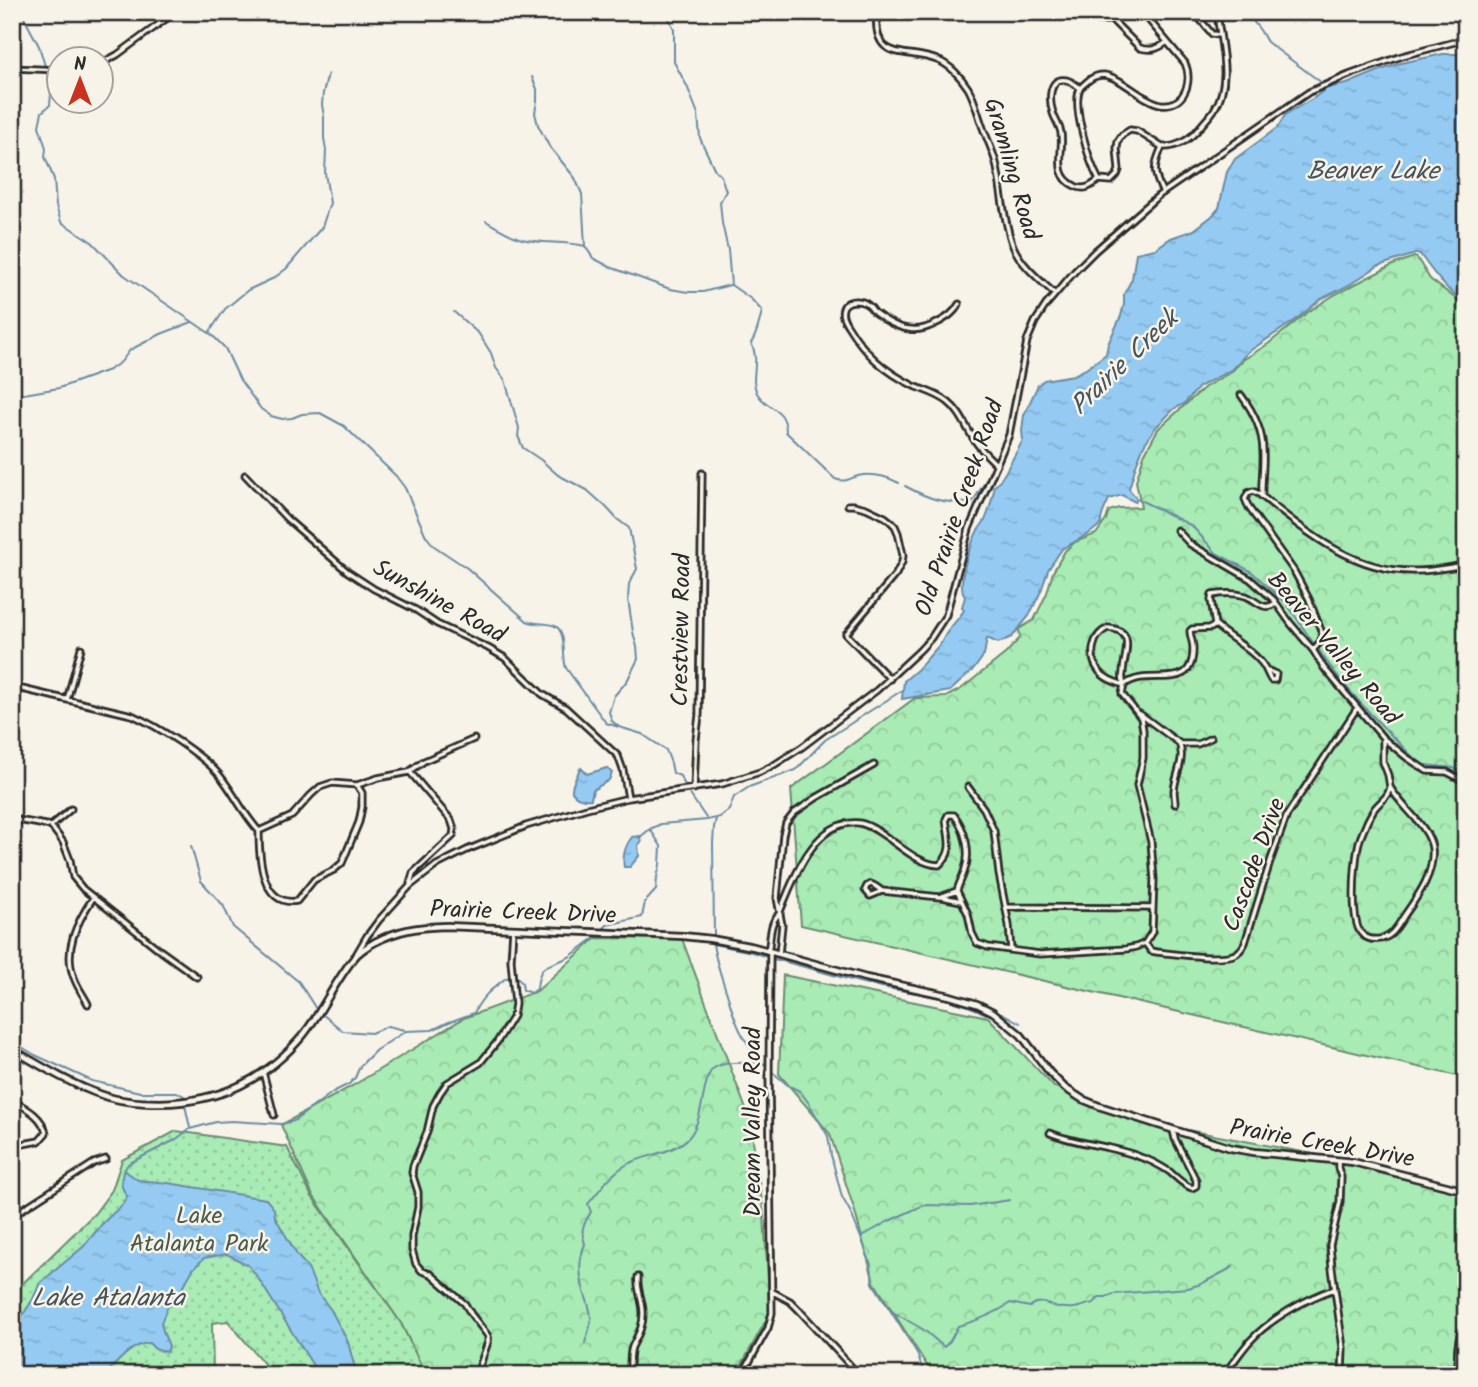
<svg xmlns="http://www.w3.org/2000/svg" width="1478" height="1387" viewBox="0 0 1478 1387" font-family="Kalam,sans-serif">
	<defs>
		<pattern id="grass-dots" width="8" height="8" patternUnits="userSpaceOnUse" patternTransform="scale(1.75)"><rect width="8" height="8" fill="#a8ebb4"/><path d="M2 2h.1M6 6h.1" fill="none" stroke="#91ca9b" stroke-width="1.8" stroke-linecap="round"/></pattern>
		<pattern id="forest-crowns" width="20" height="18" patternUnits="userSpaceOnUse" patternTransform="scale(1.75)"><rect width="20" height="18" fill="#a8ebb4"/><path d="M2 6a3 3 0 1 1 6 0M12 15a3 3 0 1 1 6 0" fill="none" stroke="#91ca9b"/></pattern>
		<pattern id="water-ripples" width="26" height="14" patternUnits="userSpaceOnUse" patternTransform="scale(1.75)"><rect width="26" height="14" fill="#95cbf3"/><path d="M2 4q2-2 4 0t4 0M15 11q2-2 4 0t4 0" fill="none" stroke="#81aed0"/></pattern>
	</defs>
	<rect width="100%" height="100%" fill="#f7f3e8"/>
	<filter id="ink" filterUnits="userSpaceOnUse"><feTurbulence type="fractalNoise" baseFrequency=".0143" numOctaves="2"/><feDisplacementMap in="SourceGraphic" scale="14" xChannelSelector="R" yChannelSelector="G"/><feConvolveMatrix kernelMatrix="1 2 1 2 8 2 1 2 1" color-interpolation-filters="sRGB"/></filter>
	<g filter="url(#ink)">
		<path fill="url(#grass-dots)" stroke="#6a8b70" stroke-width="2" d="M176 1131 287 1147 311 1195 401 1323 426 1375H270L266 1366 228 1321 212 1323 213 1375H12V1294L95 1213 112 1190 122 1160Z"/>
		<path fill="url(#forest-crowns)" stroke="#6a8b70" stroke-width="2" d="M1414 257 1417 258 1430 279 1464 305 1466 309V1078L801 925 791 789 915 698 946 697 961 689 1005 654 1020 638 1019 629 1034 620 1047 593 1053 572 1065 551 1075 542 1096 534 1106 520 1109 511 1119 508 1141 507 1136 481 1144 455 1158 429 1205 387 1231 372 1243 360 1268 344 1308 312 1334 295 1365 279 1395 264Z
			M596 938 682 939 750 1120 764 1215 770 1313 736 1375H426L401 1323 312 1194 281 1125 354 1085 464 1018 537 991Z
			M783 975 988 1017 1054 1087 1177 1128 1339 1159 1466 1191V1375H933L874 1282 855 1212 830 1134 779 1074Z"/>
		<path fill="url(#water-ripples)" stroke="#6b8ba3" stroke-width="2" d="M1443 54H1466V238C1462 244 1463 254 1466 261V305C1462 299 1455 296 1449 290 1438 279 1429 267 1420 254H1415L1378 266 1349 285 1321 299 1294 321 1248 352 1231 370 1199 387 1184 404 1175 408 1156 427 1144 445 1136 465 1129 489 1137 499 1135 502 1122 495 1109 499C1106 507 1100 515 1101 524L1090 533 1062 549 1048 570 1041 591 1029 616 1012 637 998 643 987 638 984 655 974 669 950 691 902 699 904 681 918 669 942 642C945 631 958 621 964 610L962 607 965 597C956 583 970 546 977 532 980 527 984 523 986 518 990 509 992 499 994 490L993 487 997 484 1005 473 1023 440 1022 431 1024 415 1038 385 1044 380 1074 375 1086 369 1106 354 1108 344 1121 316 1124 304V294L1132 279 1136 253 1155 249 1171 238 1194 230 1212 216 1219 208 1227 172 1235 159 1277 128 1286 114 1314 98 1327 88 1347 84 1381 70 1401 63Z
			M581 768 587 774 607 768 612 773 609 780 593 790 591 799C584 800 576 798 572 792 571 783 577 778 579 770Z
			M640 836 642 841 638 845 639 856 630 867H624C622 855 625 846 632 837Z
			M124 1170 138 1180 168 1183 266 1199 274 1209 275 1217 297 1255 308 1268 318 1293 331 1310 348 1342 354 1365 359 1375H319L258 1278 248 1265 227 1254 204 1258 193 1269 183 1287 167 1308 161 1323 164 1334 169 1346 167 1352 155 1349 149 1343C131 1344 117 1363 105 1375H12V1332L33 1299 40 1283 83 1247 103 1223 123 1204 127 1196C120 1186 120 1181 124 1170Z"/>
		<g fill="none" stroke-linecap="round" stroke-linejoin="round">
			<path stroke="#6b8ba3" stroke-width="2" d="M21 12 39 46 45 66
				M666 12 674 29V62L687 86 698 114 700 138 704 147 715 170 721 176 726 191 720 202 722 223 728 250 731 285 751 299 762 311C760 320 756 337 751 343 761 362 749 377 757 393 766 410 786 406 786 432L835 479C848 484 851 476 863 475 876 474 888 477 899 483
				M1246 12 1260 30 1267 42 1322 83
				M47 72 51 94 50 105 42 112 39 126 46 148 45 157 54 179 56 206 61 222 92 242 124 275 212 335 225 348 240 380 261 409 271 416 282 419 292 418 302 414 320 413 344 426 396 476 405 488 426 536 434 546 467 568 527 621C536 625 546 622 555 626 567 631 562 657 566 668L606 723 619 727
				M532 77 537 89V101L535 113 538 125 549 146 575 178 582 194 585 246 593 258 610 267 670 289 688 292H703L730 285
				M486 221C498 228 509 235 522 239 543 244 564 241 585 246
				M454 312 479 334 491 353 496 368 505 380 519 428 518 436 523 448 541 460 558 475 587 490 606 507 617 519 629 528 637 569 629 584 628 599 633 632 637 647 638 659 627 681 614 696 609 712 612 721 619 727 642 734 666 750 671 763 673 773 680 776 686 787
				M209 333 225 309 248 290 274 278 286 269 322 227 330 203 325 173 326 150 324 138V116L322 105 323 93 328 74
				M12 396 59 388 109 370 121 362 130 350 161 334 192 322
				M905 486C931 500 943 503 972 503L985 482
				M1138 499 1192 526 1216 553 1252 572 1287 604 1314 644
				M1318 649C1345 690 1381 725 1415 759L1420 762
				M1426 765 1454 768 1466 775
				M689 793 706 818
				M639 838 650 829
				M191 846 201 881 223 905 233 927 299 982 316 1009
				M602 930 607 925 642 917 645 902 656 890 657 877 660 865 661 846 650 829 661 824 707 820 720 817 729 810 734 797 749 787 796 770 825 740 901 691
				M714 937 713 843 714 827 716 819
				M767 957 752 952 713 944C716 963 722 978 728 997 737 1028 744 1043 767 1067
				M773 959C804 966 835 976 867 984 906 993 950 995 986 1014
				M517 977 522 983 523 990 531 993 537 989C539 961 549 967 569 957 578 951 587 943 596 937
				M1002 1013 1020 1023
				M322 1014 343 1031 371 1033 388 1026 404 1030
				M12 1041 35 1055 92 1081 140 1092H177L184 1096V1098
				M771 1071 789 1086 800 1091 808 1102 828 1136 831 1155 842 1197 851 1213 867 1253 871 1265 873 1283 917 1353 922 1368 930 1375
				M185 1105 190 1128
				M125 1169 128 1164 175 1140 190 1129 216 1122 232 1121 281 1124 294 1121 333 1092 349 1084 355 1078 360 1066 376 1050 406 1031 432 1030 449 1022 474 1013C481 997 493 988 506 978L510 977
				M861 1237 889 1221 924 1205 970 1206 1010 1200
				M893 1312 924 1330 944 1347 950 1341 958 1326C976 1321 995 1314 1010 1303L1030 1307C1038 1298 1049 1305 1058 1308 1064 1307 1068 1309 1074 1308 1081 1307 1087 1304 1094 1303L1099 1297H1106L1114 1294 1188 1288 1201 1284 1233 1267
				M585 1343C587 1336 590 1328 591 1321 592 1308 584 1296 582 1283 579 1270 580 1256 585 1244 580 1229 583 1225 591 1212L588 1204C600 1190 610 1174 626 1165 645 1154 674 1154 689 1137 705 1119 702 1075 714 1068 724 1061 749 1063 762 1062"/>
			<g stroke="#2b2b2b" stroke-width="9">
				<path id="minor" d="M877 12C872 63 905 48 937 60 949 64 961 77 968 88 975 100 978 115 983 128 987 139 993 151 996 163 1002 189 1003 221 1013 246 1021 265 1040 280 1055 294
					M1084 12 1089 19 1100 20H1112
					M1104 12 1140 48C1151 51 1158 49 1167 42
					M1142 12 1185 63C1193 81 1185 107 1161 104 1142 101 1122 77 1104 75 1099 75 1093 77 1089 80 1088 81 1082 86 1081 87 1070 103 1090 164 1099 180L1111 181 1117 175 1119 170 1117 149 1118 141 1122 135 1130 130 1137 131 1162 147
					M1194 12 1212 34 1219 35
					M102 63 117 55 170 16
					M12 68 60 70
					M1080 88C1076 85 1071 81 1066 80 1048 77 1049 101 1053 113 1055 120 1060 126 1061 133 1064 153 1052 175 1075 186 1085 191 1091 186 1099 180
					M1162 147C1177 148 1191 139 1200 127 1204 122 1210 116 1214 110 1233 81 1220 44 1217 12
					M1162 147C1153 167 1153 173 1163 193
					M959 304C954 313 948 317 939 322 929 327 920 331 909 329 898 328 884 320 875 313 873 311 871 307 868 305 862 300 849 299 844 306 840 313 844 320 848 326 865 354 884 371 914 386 926 391 938 394 948 402 961 412 966 428 975 441 981 450 989 457 997 465
					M1241 395C1253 411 1263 431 1263 452 1264 467 1261 482 1262 497
					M1463 471 1466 487
					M245 475 287 519 348 572 374 589 416 610 437 624 488 648 505 658 542 694 566 708 618 756 623 770 628 798
					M848 505H854L866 508 885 517 890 521 895 526 898 533 903 555 902 562 896 574 846 634 890 679
					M1177 530 1190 544 1250 579 1274 600 1291 624 1313 650 1324 668 1357 707 1383 738 1406 757 1427 771 1447 772 1466 782
					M1215 625C1229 638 1247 646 1260 661 1266 667 1267 674 1271 680H1275L1276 674 1266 670
					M1215 625 1211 600 1212 595C1223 593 1236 593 1246 596 1258 601 1263 612 1276 603
					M1108 628C1138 630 1123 656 1123 673 1122 677 1123 682 1124 685 1115 682 1105 679 1099 671 1088 657 1092 635 1108 628Z
					M1313 650 1321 641 1322 633 1309 599 1294 571 1249 508 1245 499 1248 493 1253 491 1259 494C1305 531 1354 573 1417 571 1433 571 1450 567 1466 565
					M12 689H22L132 715C157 726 205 756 221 777 235 795 244 815 259 831
					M67 700 81 648
					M1140 714 1179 743C1186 759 1175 775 1174 791 1174 796 1175 800 1175 804
					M1383 738V762L1388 775 1390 787
					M1181 744H1198L1211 738
					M410 772 451 820 454 829 453 836 413 873 410 884
					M968 787 984 809 994 831 999 874 1009 925 1011 950
					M1390 787C1401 807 1429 826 1432 848 1435 873 1418 896 1404 916 1401 921 1397 928 1392 933 1385 940 1371 942 1363 935 1349 925 1355 864 1358 847 1359 839 1364 830 1367 822 1369 818 1372 812 1375 808 1381 800 1388 798 1390 787Z
					M694 789 696 740 699 715 702 473
					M12 819 51 826 63 842 70 860 73 877 83 889 161 951 197 977
					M51 826 71 809
					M259 831 292 816 311 795 320 787 332 783 357 785 378 778 409 772 424 761 474 739
					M259 831C259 856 261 907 297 901L314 880 334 870 342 863 359 822 362 807V793L357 785
					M882 891 870 896 865 890 867 886 871 884 875 886 882 891 940 897 957 891
					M942 897 961 901
					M1006 907 1153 908
					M1145 943 1152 932 1154 879 1151 842 1137 785 1143 758V730L1141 718 1122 694 1124 685C1149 665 1194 696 1193 648 1193 642 1190 636 1190 631L1192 629 1211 628 1215 625
					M1145 943 1151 951 1157 952C1177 954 1215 960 1233 955 1239 953 1242 949 1245 943L1271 859 1287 815 1357 708
					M768 951C771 939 769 923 779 914 793 881 813 819 859 823 871 825 882 834 892 841 906 851 921 864 939 865 955 852 948 837 946 819L948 815H954C965 829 971 852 965 869 963 877 959 883 957 891L968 914 972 933 977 943 988 947 1040 954 1126 949 1136 947 1145 943
					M357 953 367 936 379 920 410 886 437 865 467 850 526 826 587 808 628 798 722 784 760 772 774 765 802 747 877 690 920 650 931 638 946 615 969 529 1009 435 1027 341 1035 322 1046 305 1075 271 1095 251 1158 196 1309 92 1349 75 1402 56 1466 39
					M779 954 782 925 777 898 783 835 786 823 794 813 816 798 874 765
					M88 1004C84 996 78 988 75 980 62 951 77 922 93 898
					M263 1072 274 1115
					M12 1100C26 1108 42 1116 46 1133L39 1141 12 1146
					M1050 1133C1079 1145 1111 1145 1140 1157 1150 1160 1161 1166 1170 1172 1177 1178 1183 1185 1192 1188L1196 1186V1180L1175 1139 1173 1130
					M1338 1161V1168L1341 1177 1340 1202 1330 1245 1332 1268 1343 1348 1342 1375
					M12 1216 94 1163 106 1159
					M773 1292 790 1301 799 1310 859 1375
					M479 1375 480 1365 488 1342V1336L471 1314 465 1304 431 1274 422 1271 416 1264 412 1250V1236L418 1207V1192L412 1173 413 1166 427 1132 433 1106 440 1093 447 1083 480 1063 497 1042 513 1016 515 1004 511 960 513 929
					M629 1375C631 1366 629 1355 632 1347 637 1336 643 1328 643 1315 644 1302 636 1289 638 1277
					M742 1375 768 1328 772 1313 769 1074 770 952
					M1223 1375C1233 1364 1240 1352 1250 1341 1271 1318 1306 1299 1334 1289
					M1458 1375C1457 1356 1456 1337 1466 1320"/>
			</g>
			<g stroke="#2b2b2b" stroke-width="10">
				<path id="secondary" d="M12 1049C41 1066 70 1084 102 1095 121 1102 141 1103 160 1103 220 1102 266 1080 304 1034 323 1010 335 981 354 958 359 951 368 946 375 942 400 929 419 927 447 926L683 936 711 939 754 947 866 978 950 996 977 1004 993 1012 1021 1035 1050 1073 1065 1088 1082 1099 1099 1106 1231 1148 1254 1152 1353 1162 1466 1191"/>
			</g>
			<use href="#minor" stroke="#f7f3e8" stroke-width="3.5"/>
			<use href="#secondary" stroke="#f7f3e8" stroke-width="4.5"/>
		</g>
	</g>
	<g text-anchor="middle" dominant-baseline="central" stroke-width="5" stroke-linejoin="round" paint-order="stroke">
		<g font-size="24" fill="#2b2b2b" stroke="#f7f3e8">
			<text transform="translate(1011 169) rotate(74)">Gramling Road</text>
			<text transform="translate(960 508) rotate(-71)">Old Prairie Creek Road</text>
			<text transform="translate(439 602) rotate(29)">Sunshine Road</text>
			<text transform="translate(682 630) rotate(-89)">Crestview Road</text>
			<text transform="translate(1333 649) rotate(50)">Beaver Valley Road</text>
			<text transform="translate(1255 865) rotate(-70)">Cascade Drive</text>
			<text transform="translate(523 913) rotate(2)">Prairie Creek Drive</text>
			<text transform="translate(753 1122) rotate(-90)">Dream Valley Road</text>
			<text transform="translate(1322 1144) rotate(10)">Prairie Creek Drive</text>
		</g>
		<g font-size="24" fill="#4a5b4d" stroke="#f7f3e8">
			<text x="199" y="1216">Lake<tspan x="199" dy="28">Atalanta Park</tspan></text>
		</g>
		<g font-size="26" font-style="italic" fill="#46535d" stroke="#f7f3e8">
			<text x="1373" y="172">Beaver Lake</text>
			<text transform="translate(1125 363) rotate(-44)">Prairie Creek</text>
			<text x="108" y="1299">Lake Atalanta</text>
		</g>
	</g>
	<rect width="1478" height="1387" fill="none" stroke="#f7f3e8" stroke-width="42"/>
	<rect x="21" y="21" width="1436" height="1345" fill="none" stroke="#2b2b2b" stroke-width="2.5" filter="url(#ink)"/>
	<g transform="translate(80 80)"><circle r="33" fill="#f7f3e8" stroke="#a5a39c" stroke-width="2"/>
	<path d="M0-5L12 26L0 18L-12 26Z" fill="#c8321e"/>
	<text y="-10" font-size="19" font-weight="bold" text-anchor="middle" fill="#2b2b2b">N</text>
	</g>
</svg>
